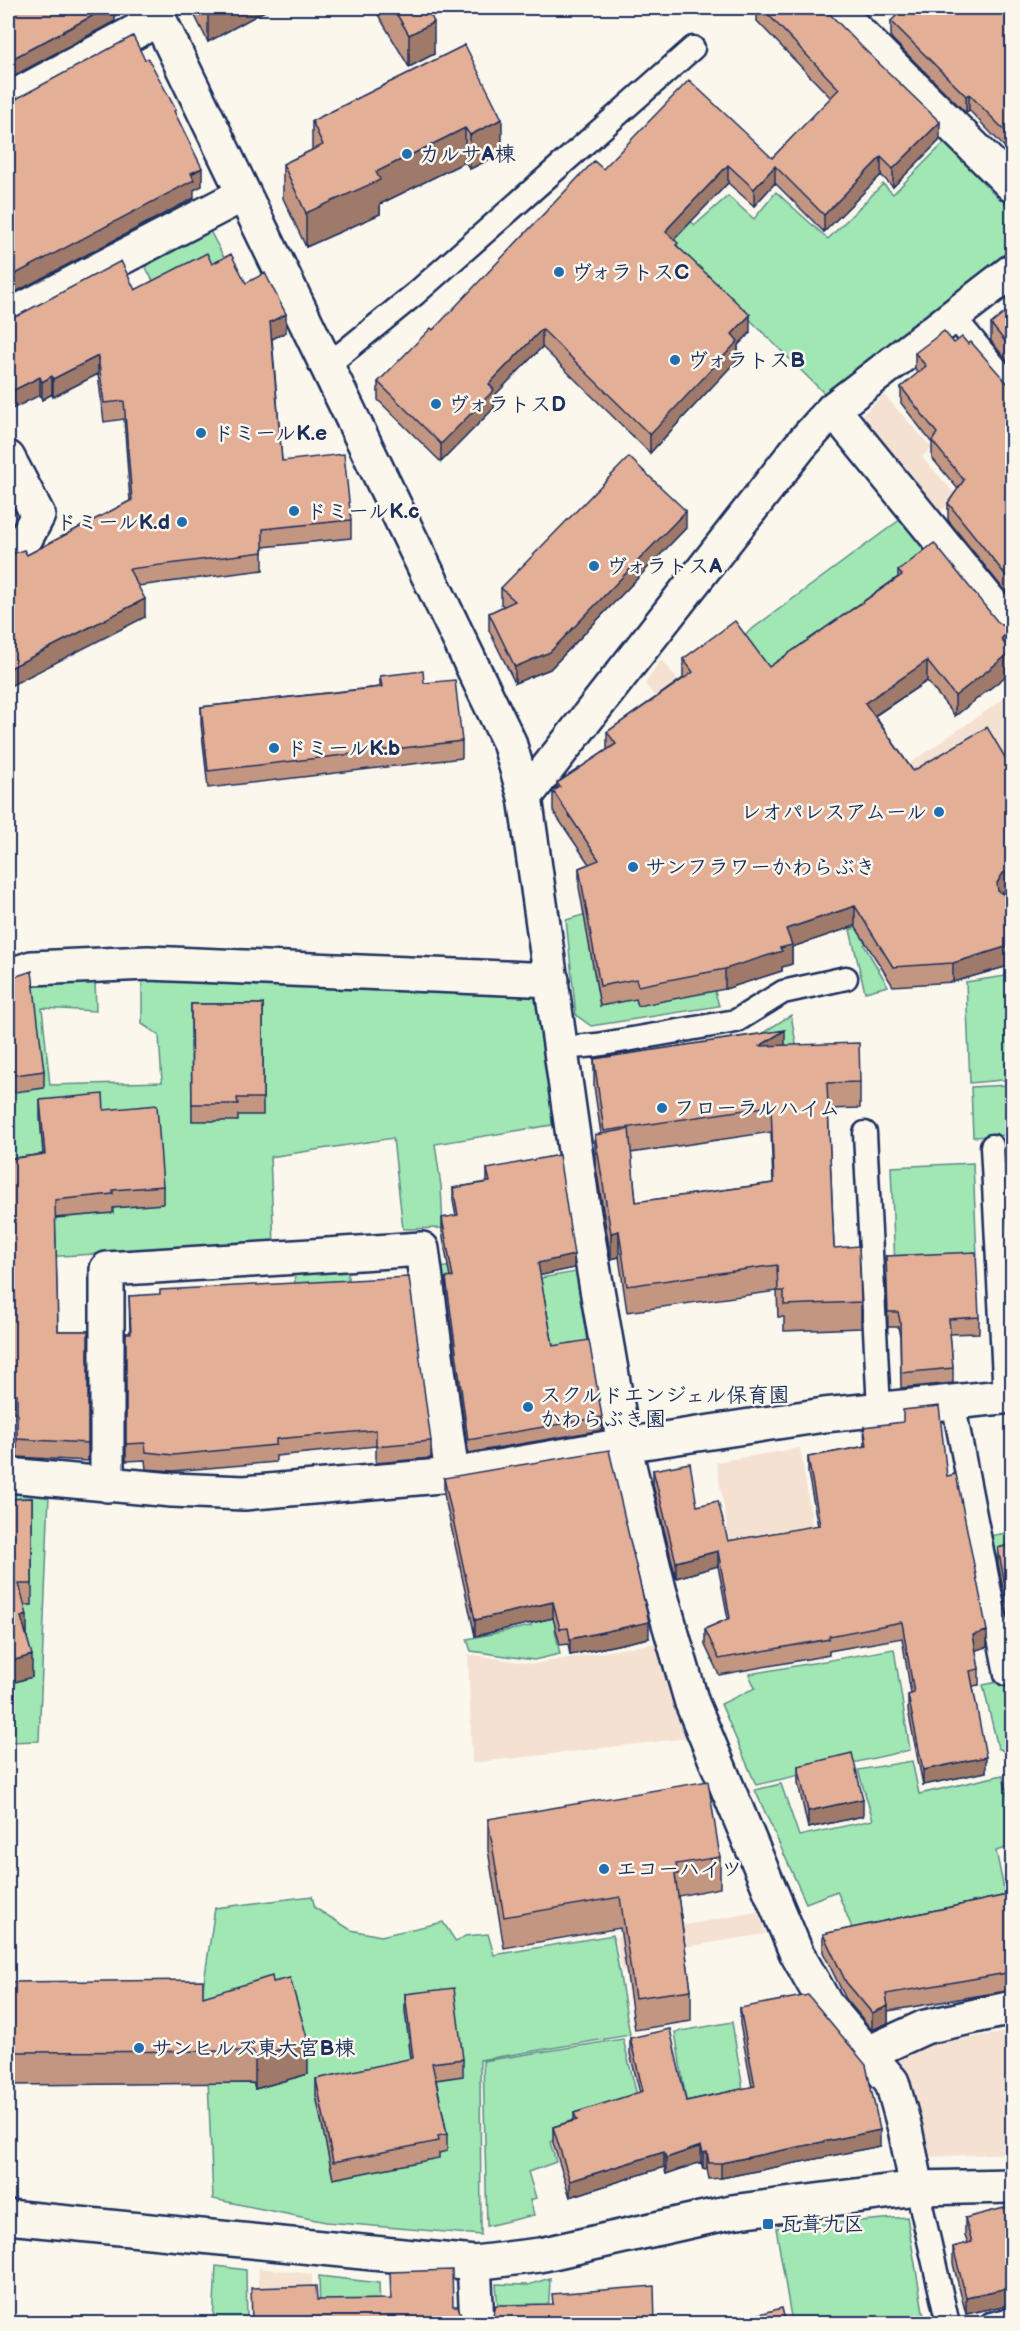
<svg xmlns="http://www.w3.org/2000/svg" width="1020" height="2331" viewBox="0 0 1020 2331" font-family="'Balsamiq Sans','Klee One',sans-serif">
	<rect width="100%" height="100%" fill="#fbf7ec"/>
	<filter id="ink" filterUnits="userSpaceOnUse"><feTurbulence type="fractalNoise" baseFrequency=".0167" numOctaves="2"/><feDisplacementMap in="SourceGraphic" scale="12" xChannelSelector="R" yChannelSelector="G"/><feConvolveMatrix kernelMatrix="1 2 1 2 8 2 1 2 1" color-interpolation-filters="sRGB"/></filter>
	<g filter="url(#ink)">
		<path fill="#f4e1d2" d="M884 395 932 448 922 457 958 497 941 511 859 418Z
			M661 659 713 725 691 743 645 684Z
			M1012 693V780L855 801Z
			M800 1448 815 1541 732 1555 716 1462Z
			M656 1643 689 1738 472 1763 468 1654 533 1664Z
			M758 1912 766 1934 685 1947 687 1964 622 1971 616 1937Z
			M1012 2031V2153L927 2157 907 2073 894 2051Z
			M259 2268 312 2274V2299L257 2302Z"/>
		<path fill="#a0e7b4" stroke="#5e8b89" stroke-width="1.5" d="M945 142 1012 210V251L828 397 617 188 637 170 695 225 728 196 754 219 776 192 828 239 883 184 893 194Z
			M209 229 230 269 165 303 144 264Z
			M905 516 936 557 777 687 740 638Z
			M666 890 692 909 719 1006 591 1026 576 1015 566 920Z
			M905 908 907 915 864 945 888 986 865 992 850 930Z
			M1012 975V1079L970 1083 966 982Z
			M142 978 543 995 552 1125 435 1144 441 1186 443 1228 403 1229 393 1138 270 1157 274 1244 8 1259V986L95 979 96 1011 42 1008 50 1085 162 1082 159 1035 142 1024Z
			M791 1015 800 1067 742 1046Z
			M1008 1085 1010 1135 973 1137 971 1087Z
			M973 1163 977 1257 938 1258 895 1268 891 1167Z
			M530 1252 535 1279 576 1272 588 1347 554 1352 550 1332 450 1355 434 1269Z
			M347 1267 350 1297 296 1296 294 1270Z
			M8 1491 49 1495 39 1741 8 1742Z
			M1012 1532V1557L997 1561 1012 1631V1646L989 1536Z
			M559 1605 564 1628 555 1630 560 1654 534 1660 471 1651 467 1639 531 1626 528 1612Z
			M894 1649 910 1750 756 1785 721 1704 755 1688 749 1674Z
			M1012 1679V1752L1007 1753 998 1748 983 1685Z
			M912 1761 919 1794 1003 1775 1012 1820V1846L996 1851 1010 1918 857 1940 837 1891 806 1903 755 1790 781 1784 799 1836 873 1820 858 1770Z
			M312 1896 315 1908 351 1930 381 1936 443 1922 456 1942 465 1936 488 1934 494 1955 613 1935 630 2035 480 2060 481 2235 326 2222 213 2199 205 2008 201 2002 215 1908Z
			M732 2022 745 2102 688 2112 675 2032Z
			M623 2039 639 2103 550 2142 556 2162 528 2172 536 2198 530 2200 534 2215 487 2226 483 2061Z
			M907 2217 925 2323H792L776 2228Z
			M216 2266 246 2270 247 2323H213Z
			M319 2276 379 2283 380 2311 320 2316Z
			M550 2278 548 2320 499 2321 496 2284 528 2285Z"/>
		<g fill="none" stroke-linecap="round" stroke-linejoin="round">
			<g stroke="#1b2f5e" stroke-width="27">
				<path id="service" d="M954 317 1012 387
					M328 365 415 294 693 48
					M561 1048 597 1045 736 1021 783 992 846 978
					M865 1133 879 1409
					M992 1146 1005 1397
					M953 1402 1006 1674
					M917 2188 948 2324
					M991 2324 1012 2319"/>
			</g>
			<g stroke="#1b2f5e" stroke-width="38">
				<path id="minor" d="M154 8C270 253 392 497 509 742L525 797 584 1214 624 1445 659 1589 692 1703 796 1952 826 2005 892 2082 905 2129 917 2188
					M834 8 1012 185
					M8 100 159 19
					M8 317 242 195
					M833 409 1012 629
					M8 458 38 515 20 549 8 555
					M525 797 800 446 833 409 1012 271
					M8 976 32 968 148 963 552 980
					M8 1475 172 1490 244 1493 452 1475 624 1445 824 1415 1012 1396
					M107 1485V1269L422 1249 452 1475
					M866 2054 925 2027 1012 2008
					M474 2263 477 2324"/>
			</g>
			<g stroke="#1b2f5e" stroke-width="38">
				<path id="tertiary" d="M8 2217 474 2263 540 2255 731 2212 917 2188 1012 2186"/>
			</g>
			<use href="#service" stroke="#fbf7ec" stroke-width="22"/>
			<use href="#minor" stroke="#fbf7ec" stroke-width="33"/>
			<use href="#tertiary" stroke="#fbf7ec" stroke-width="33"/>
		</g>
		<path fill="#c39682" stroke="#1b2f5e" stroke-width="1.5" fill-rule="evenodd" d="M191 8H270L208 42Z
			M374 8H427L434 54 409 67Z
			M757 8H824L940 140 893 187 881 175 824 232 775 183 754 206 728 183 674 239 678 247 750 333 738 345V359L650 453 542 347 494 396V408L441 462 378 400V382L603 169 772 158 831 98 757 21Z
			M1012 8V155L969 110 966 113 891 38V21Z
			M465 45 502 153 470 169 465 162 380 204V214L306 247 283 198V164L312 150V121Z
			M212 264 246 283 286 332 272 339 282 461 351 520V538L263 547V570L138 586 145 617 27 555 130 501 124 419 104 422 98 374 53 397 52 394 42 400 8 318 135 290Z
			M1012 307V367L991 341V324Z
			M954 343 968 344 1007 383 1012 382V600L948 520V503L958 489 932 458V443L901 403V387L918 373 915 369V353Z
			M686 528 550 669 515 683 489 630V613L504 606 501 604V588Z
			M898 571 1010 650 1011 672 955 716 927 681 875 716 913 771 1012 769V890L1003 892V894L1009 898 1012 897V965L953 982 893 986 855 926 792 947V964L782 967V971L725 989 638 1006 636 999 600 1006 579 887V868L589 864 553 811V791L557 789V783L607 750V732L683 678V659L769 667 898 577Z
			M380 676 424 683 462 741V758L208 788 201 724V707L380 687Z
			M8 976 44 1071V1088L8 1093Z
			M191 1004H263V1115H238V1121H192Z
			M785 1045 860 1082V1108L828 1109 834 1248 861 1302V1328L784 1331V1317H778L777 1291 627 1312 619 1257 611 1259 595 1161V1135L601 1134 594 1086V1059ZM771 1132 773 1183 636 1202 631 1153Z
			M40 1100 104 1110 163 1186V1204L113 1208V1213L55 1218 58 1331H88V1461L17 1457V1412H8V1159L43 1154 40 1118Z
			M487 1169 574 1268 540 1275 553 1346 602 1417V1430L468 1453 446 1291V1278H450L442 1231V1218L456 1216 453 1201V1188L487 1182Z
			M886 1256 979 1317V1333L950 1334 953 1368V1383L901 1388 900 1336 898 1327H888Z
			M129 1296 431 1441V1458L376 1463V1446L276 1456V1462L173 1471 146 1469 145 1460 126 1461V1333H130Z
			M864 1427 947 1476 987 1647 975 1650 979 1669V1685L973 1686 986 1772 923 1785 908 1710V1695L911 1694 902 1638 829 1651V1655L719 1675 705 1645V1629L728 1619 718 1566 676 1578 653 1485V1470L697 1506 728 1541 818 1526 808 1473V1457L865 1446Z
			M444 1478 649 1638 570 1655 568 1644 560 1645 553 1618 475 1636 444 1494Z
			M32 1498V1605H25L27 1637 32 1677 8 1684V1499Z
			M1012 1544V1637L998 1563V1548Z
			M798 1766 863 1816 808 1828 798 1783Z
			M488 1819 720 1857V1888L678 1896 691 1990V2021L635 2030 620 1928 504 1948 488 1850Z
			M1012 1894V1990L888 2011V2023L872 2030 846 1999 823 1952V1934Z
			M8 1982 203 1997 273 1982 308 2074 255 2089 253 2083 8 2085Z
			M405 1994 463 2059V2076L436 2080 447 2134V2151L439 2153V2158L333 2179 316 2096V2079L411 2059 405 2011Z
			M740 2008 880 2146 721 2178 709 2179 707 2168 703 2169 701 2162 666 2174 664 2167 570 2197 553 2143V2127L574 2120V2113L640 2093 630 2054V2038L686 2101 752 2087 740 2024Z
			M1012 2213V2304L966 2314 953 2264V2247L968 2243 965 2235V2218Z"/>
		<path fill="#9f7a6a" stroke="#1b2f5e" stroke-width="1.5" d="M107 8H115V21L8 79V61Z
			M210 8H270L208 42V9Z
			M434 22V54L409 67V35Z
			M969 94V110L966 113V96Z
			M502 119V153L470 169V135Z
			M940 122V140L893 187V169Z
			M465 128V162L380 204V214L306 247V213L376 172Z
			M881 157V175L824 232V215Z
			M728 165V183L668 246 666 232 668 228Z
			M775 166V183L754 206V189Z
			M202 168V186L194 190V198L8 296V278Z
			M286 314V332L270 340V322Z
			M750 315V333L738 345V359L650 453V435L732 334Z
			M542 329V347L494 396V408L441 462V444L489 384Z
			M98 356V374L53 397V379Z
			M52 376V394L42 400V382Z
			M40 377V395L8 411V393Z
			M686 511V528L550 669 515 683V667Z
			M145 599V617L8 687V669Z
			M1012 628V648L1001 658V639Z
			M1011 652V672L955 716V696Z
			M927 661V681L865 722V703Z
			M1012 870V890L1003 892 997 903V883L1003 873Z
			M855 906V926L792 947V964L782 967V971L725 989V969L780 948 786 929Z
			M1012 945V965L953 982V963Z
			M785 1030V1057L760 1046Z
			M619 1231V1257L611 1259V1233Z
			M574 1255V1268L538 1276V1263Z
			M718 1551V1566L676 1578V1562Z
			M553 1602V1618L475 1636V1620Z
			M27 1615V1637L21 1639V1617Z
			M649 1622V1638L570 1655V1639Z
			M987 1631V1647L973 1651V1635Z
			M32 1655V1677L8 1684V1662Z
			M986 1757V1772L923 1785V1770Z
			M863 1799V1816L808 1828V1811Z
			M888 2006V2023L872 2030V2013Z
			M308 2041V2074L255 2089V2057Z
			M880 2130V2146L721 2178V2163Z
			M701 2146V2162L666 2174V2158Z
			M664 2152V2167L570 2197V2181Z
			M707 2152V2168L703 2169V2153Z
			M1012 2287V2304L966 2314V2297Z"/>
		<path fill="#e3af97" stroke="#1b2f5e" stroke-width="1.5" d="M8 8H107L8 61Z
			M393 8H427L434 22 409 35Z
			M762 8H824L863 48 940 122 893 169 881 157 824 215 775 166 754 189 728 165 668 228 666 232 678 243 676 245 750 315 732 334 738 341 650 435 542 329 489 384 494 390 441 444 378 382 431 328 433 330 594 161 603 169 689 80 772 158 839 89Z
			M904 8H1012V138L969 94 966 96 891 21Z
			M133 36 145 60 148 58 176 110 174 111 202 168 191 173 194 180 8 278V100L16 99Z
			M465 45 502 119 470 135 465 128 376 172 380 180 306 213 283 164 323 145 312 121Z
			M207 253 212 264 231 254 246 283 265 273 286 314 270 322 282 461 344 454 351 520 263 529V552L129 569 145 599 8 669V555L24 550 27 555 132 500 124 401 104 403 98 356 53 379 52 376 42 382 40 377 8 393V318L17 316 121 261 135 290Z
			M1012 307V350L991 324Z
			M944 331 954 343 962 337 968 344 971 342 1007 383 1012 382V583L948 503 964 480 932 441 937 433 901 387 926 366 915 353Z
			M629 457 686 511 550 652 515 667 489 613 515 601 501 588Z
			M934 543 997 621 1005 627 1012 628 1001 639 1011 652 955 696 927 661 865 703 913 771 987 727 1012 769V870L1003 873 997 883 998 891 1009 898 1012 897V945L953 963 893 967 855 906 786 929 792 945 780 948 782 951 725 969 638 986 636 979 600 986 579 868 599 860 553 791 560 787 557 783 616 744 607 732 693 672 683 659 735 621 769 667 902 575 898 571Z
			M423 671 424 683 455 680 462 741 208 771 201 707 382 687 380 676Z
			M32 971 44 1071 8 1076V976L14 977Z
			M191 1004H263V1098H237L238 1104H192Z
			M785 1030 760 1046 859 1043 860 1082 827 1083 834 1248 859 1246 861 1302 784 1305V1291H778L777 1265 627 1286 619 1231 611 1233 595 1135 629 1129 636 1202 774 1183 771 1106 604 1131 594 1059Z
			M103 1094 104 1110 157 1105 163 1186 113 1190V1194L55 1200 58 1331H88V1443L17 1439V1394H8V1159L45 1154 40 1100Z
			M559 1155 574 1255 538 1263 553 1346 589 1340 602 1417 468 1440 446 1278 453 1277 442 1218 458 1215 453 1188 490 1182 487 1169Z
			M976 1252 979 1317 949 1319 953 1368 901 1373 900 1321 898 1312H888L886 1256Z
			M409 1277 431 1441 376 1446V1430L276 1439V1445L173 1455 146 1452 145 1443 126 1444V1333H131L129 1296 160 1294V1290Z
			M939 1406 947 1476 956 1474 987 1631 973 1635 979 1669 970 1671 986 1757 923 1770 908 1695 914 1693 902 1622 829 1636V1639L719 1659 705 1629 730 1618 718 1551 676 1562 653 1470 690 1463 697 1506 718 1501 728 1541 820 1525 808 1457 867 1446 864 1427 903 1422V1410Z
			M609 1450 649 1622 570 1639 568 1628 560 1629 553 1602 475 1620 444 1478Z
			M32 1498V1584H19L27 1615 21 1617 32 1655 8 1662V1499Z
			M1012 1544V1621L998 1548Z
			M852 1753 863 1799 808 1811 798 1766Z
			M708 1781 720 1857 676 1864 678 1874H675L691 1990 635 1998 620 1897 504 1917 488 1819Z
			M1012 1894V1972L886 1994 888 2006 872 2013 846 1982 823 1934Z
			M272 1976 273 1982 290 1978 308 2041 255 2057 253 2051 8 2052V1982L203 1980V1997Z
			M454 1988 463 2059 432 2063 447 2134 438 2136 439 2141 333 2162 316 2079 413 2058 405 1994Z
			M808 1995 866 2065 880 2130 721 2163H709L707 2152 703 2153 701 2146 666 2158 664 2152 570 2181 553 2127 577 2120 574 2113 643 2091 630 2038 670 2029 686 2101 755 2086 740 2008Z
			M1008 2207 1010 2214 1012 2213V2287L966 2297 953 2247 972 2242 965 2218Z
			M452 2270 453 2306H458L461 2315 468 2322 474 2324H250L252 2323 251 2288 316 2286 317 2300 391 2299 390 2272Z
			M654 2286 655 2324H480L488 2321 493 2315 496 2305 553 2304 552 2294Z
			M782 2308 786 2324H722Z"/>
	</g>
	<g fill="#1f6fb2" stroke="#fbf7ec" stroke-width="2">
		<circle cx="407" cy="154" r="6"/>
		<circle cx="559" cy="272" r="6"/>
		<circle cx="675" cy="360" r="6"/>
		<circle cx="436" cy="404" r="6"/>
		<circle cx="201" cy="433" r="6"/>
		<circle cx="294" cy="511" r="6"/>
		<circle cx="182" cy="522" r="6"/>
		<circle cx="594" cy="566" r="6"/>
		<circle cx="274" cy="748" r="6"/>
		<circle cx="939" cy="812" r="6"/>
		<circle cx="633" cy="867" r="6"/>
		<circle cx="662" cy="1108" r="6"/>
		<circle cx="528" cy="1407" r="6"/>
		<circle cx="604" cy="1869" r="6"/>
		<circle cx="139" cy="2048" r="6"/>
		<rect x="762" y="2218" width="12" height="12" rx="3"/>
	</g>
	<g text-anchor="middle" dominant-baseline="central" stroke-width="5" stroke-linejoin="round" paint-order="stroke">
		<g font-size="21" font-weight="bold" fill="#1b2f5e" stroke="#fbf7ec" text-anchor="start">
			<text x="419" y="154">カルサA棟</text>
			<text x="571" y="272">ヴォラトスC</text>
			<text x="687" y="360">ヴォラトスB</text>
			<text x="448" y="404">ヴォラトスD</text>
			<text x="213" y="433">ドミールK.e</text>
			<text x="306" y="511">ドミールK.c</text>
			<text x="170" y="522" text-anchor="end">ドミールK.d</text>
			<text x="606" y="566">ヴォラトスA</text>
			<text x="286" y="748">ドミールK.b</text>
			<text x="927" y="812" text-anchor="end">レオパレスアムール</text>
			<text x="645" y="867">サンフラワーかわらぶき</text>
			<text x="674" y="1108">フローラルハイム</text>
			<text x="540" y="1395">スクルドエンジェル保育園<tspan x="540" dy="24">かわらぶき園</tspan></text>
			<text x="616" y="1869">エコーハイツ</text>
			<text x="151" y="2048">サンヒルズ東大宮B棟</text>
			<text x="780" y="2224">瓦葺九区</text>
		</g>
	</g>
	<rect width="1020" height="2331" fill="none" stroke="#fbf7ec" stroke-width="30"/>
	<rect x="15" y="15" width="990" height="2301" fill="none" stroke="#1b2f5e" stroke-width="2" filter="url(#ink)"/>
</svg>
